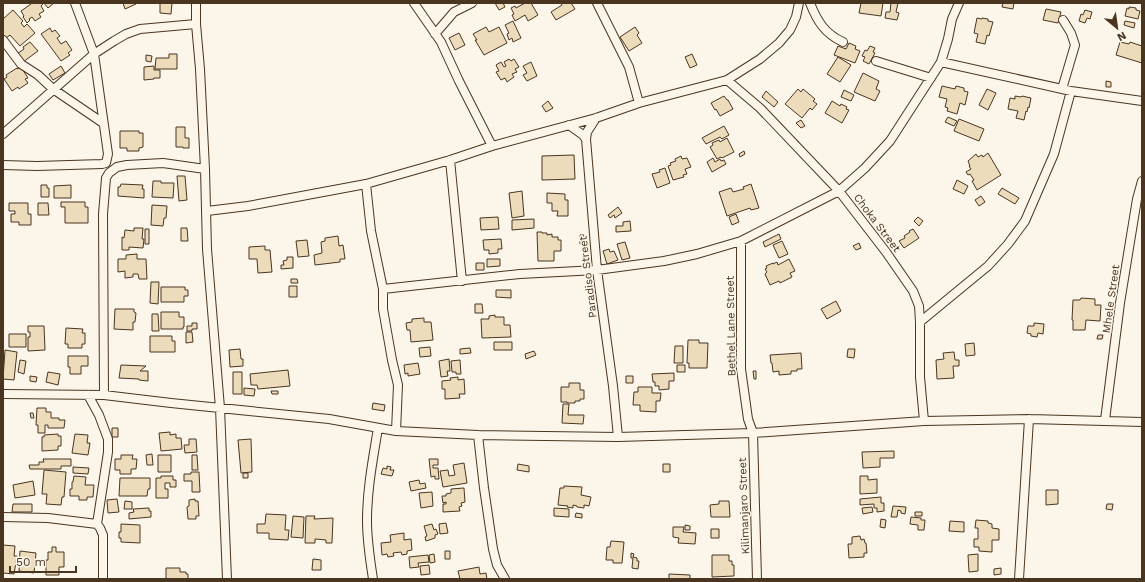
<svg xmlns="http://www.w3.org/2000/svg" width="1145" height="582" viewBox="0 0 1145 582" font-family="'Work Sans',sans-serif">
	<rect width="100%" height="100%" fill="#fbf6e9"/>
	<path fill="#ecdcbc" stroke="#4a3520" d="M30 3H54L48 8 44 3 41 6 44 11 39 14 41 17 35 21 32 17 29 19 30 20 27 23 23 17 24 16 21 11 31 4Z
		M123 3H136V4L125 9Z
		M160 3H172L171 14 160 13Z
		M495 3H503L505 7 499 10Z
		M525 3H531L538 15 528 21 525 15 515 21 512 15 514 14 511 8 515 6 516 8Z
		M561 3H571L575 9 556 20 551 12 562 5Z
		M861 3H883L881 16 859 13Z
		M891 3H898L896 12 899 13 897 20 885 18 886 12H890Z
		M1003 3H1014L1013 9 1002 7Z
		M1129 7 1136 8V10L1140 11 1138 19 1125 16 1127 8 1129 9Z
		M1046 9 1061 12 1058 23 1043 20Z
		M13 10 23 21 21 23 24 27 27 24 35 33 20 46 10 35 6 38 3 34V19Z
		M1085 10 1092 12 1090 19 1087 18 1085 23 1079 21 1081 14 1083 15Z
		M977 18 982 19V18L988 19V21L993 22 989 36 987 35 985 44 976 42 978 34 974 33Z
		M513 21 521 38 513 42 512 38 509 40 507 34 509 33 505 25Z
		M1125 21 1135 23 1134 28 1124 25Z
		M486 27 489 32 499 27 507 43 484 55 475 40H477L473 34Z
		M635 27 639 33 637 35 642 43 629 51 620 37Z
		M50 28 52 32 55 30 60 36 57 38 61 44 66 41 72 50 68 53 70 55 61 61 41 34Z
		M459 33 465 45 455 50 449 38Z
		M30 42 38 51 23 62 17 54 24 49 23 47Z
		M1120 42 1129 44 1130 42 1142 46V63L1116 55Z
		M849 43 856 46 855 49 860 51 855 63 834 55 838 46 846 49Z
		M870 46 875 48 873 52 875 53 869 64 863 61 865 57 862 56 865 50 867 51Z
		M169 54H177V69H155L156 58H169Z
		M692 54 697 65 690 68 685 57Z
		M146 55 152 56 151 62 146 61Z
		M838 57 851 65 840 82 827 74Z
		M509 59 511 61 514 59 519 67 515 69 517 72 512 74 514 77 507 82 505 78 501 80 496 72 499 71 496 65 501 62 504 67 506 66 504 62Z
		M531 62 537 76 527 81 523 75 527 73 523 66Z
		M61 66 65 73 53 80 49 74Z
		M154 66V70H160V78H154V79L144 80V67Z
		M21 67 28 78 25 79 28 83 19 89 18 87 12 91 4 79 7 77 6 75 17 68V69Z
		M863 73 879 81 876 89 880 91 875 101 854 92Z
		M1106 81 1111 82V87H1106Z
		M942 86 955 89 956 86 964 88V91L968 92 965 105 960 103 957 114 947 111 948 108 945 107 947 99 939 97Z
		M798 89 801 92 803 89 815 99 813 101 817 104 812 110 810 108 802 118 785 104Z
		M987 89 996 93 988 110 979 105Z
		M844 90 854 95 851 101 841 97Z
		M766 91 778 102 774 107 762 97Z
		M724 96 727 100H728L733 109 720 116 716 109 715 110 711 103Z
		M1015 96 1021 97 1022 96 1031 98 1029 108 1028 107 1027 112 1026 111 1024 120 1016 118 1018 111 1008 109 1010 98 1015 99Z
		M548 101 553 108 546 112 542 106Z
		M832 101 840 106 841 104 847 107 846 109 849 110 842 123 825 113Z
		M948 117 957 121 954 126 945 122Z
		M959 119 984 129 979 141 954 131Z
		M801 120 805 126 801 128 796 123Z
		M724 126 729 135 722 139 720 137 706 144 702 138Z
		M176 127H185V138H189V148H183V147H176Z
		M120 131H139V133H143V147L139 148V151H127V148H120Z
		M727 138 734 152 722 158 721 157 717 159 710 147 713 145 712 143 719 140 720 142Z
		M744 151 745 154 740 157 739 154Z
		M988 153 1001 175 977 190 972 181 974 180 970 174 968 175 966 172 971 169 969 166H970L968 161 976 154 978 157 982 155 983 157Z
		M574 155 575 179 542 180V156Z
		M681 156 682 159 687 158 691 167 685 169 687 174 683 175 684 177 673 180 668 166 671 165 670 163 676 161 675 159Z
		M713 158 715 162 720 159 721 161 724 160 726 164 712 172 707 162Z
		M665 168 670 183 657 188 652 174 660 172 659 170Z
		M177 176H185L187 200 179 201Z
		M957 180 968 186 964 194 953 189Z
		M153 181H161V183H174L173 198 152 197Z
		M121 184 143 185 142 189H144V198L118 196V187H120Z
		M751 184 759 208 751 210 750 208 727 216 719 192 731 188 733 192 744 189 743 187Z
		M41 185H47V188H49V197H41Z
		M71 185V198H54V186Z
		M1002 188 1019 198 1015 204 998 194Z
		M522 191 524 216 512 218 509 193Z
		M547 193 565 194V200H568V216H557L558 211H552V203H547Z
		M981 196 985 202 979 206 975 200Z
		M61 202H85V207H88V223H65V207H61Z
		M9 203H28V214H31V225H19V222H11V214H15V211H9Z
		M38 203H48L49 215H38Z
		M152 205 167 206 166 218H164L163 226 151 225Z
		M618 207 622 213 615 218 614 215 610 218 608 215Z
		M736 214 739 222 732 225 729 217Z
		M498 217 499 229 481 230 480 218Z
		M918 217 923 221 919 226 914 221Z
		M534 219V228L512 230V220Z
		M630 221 631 231 616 232V226H623V222Z
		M134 228H143L142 239H144L143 248 129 247V250H122V237L124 238 125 230 134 231Z
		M181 228H187L188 241H181Z
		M145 229H149V244H145Z
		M913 229 919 238 904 248 899 241 905 238 904 236 910 232 909 231Z
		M537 232H542V233H547V235L552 234V237H558V240H561V251H554V261H538Z
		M779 234 781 239 765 247 763 242Z
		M580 235H584V244H580Z
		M338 236 339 246 343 245 345 259H340V262L315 265 314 255 322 253 321 242 325 241V238Z
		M501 239 502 249H498V253L489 254V250H484L483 240Z
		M307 240 309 256 298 257 296 241Z
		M782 241 788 254 779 258 773 245Z
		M625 242 630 258 622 260 617 244Z
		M859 243 861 248 856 250 853 246Z
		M265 246V250H270L272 272 258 273 257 259H249V247Z
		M609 249 610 252 614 251 618 260 607 264 603 251Z
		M137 254V259H146L147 279H139L138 274H133V277L125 278V271L118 272V259H126V255Z
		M287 257H293V268L281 269V265H284L283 261 287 260Z
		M487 259H500V266L487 267Z
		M789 259 795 271 790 273 792 277 780 283 779 281 770 285 765 274 767 272 765 269 767 268 766 266 773 263V264L777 262 778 265Z
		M476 263H484V270H476Z
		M291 279H297L298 283H291Z
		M151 282H159L158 304 150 303Z
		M289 286H297V297H289Z
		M161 287H185V290H188V296H184V302H161Z
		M496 290H511V298L496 297Z
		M1081 298 1095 299V305H1101L1100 321 1086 320 1085 330H1073V320H1072L1073 300H1080Z
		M836 301 841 311 827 319 821 309Z
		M475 304H482L483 313H475Z
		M115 309H134V312L136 313 135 322H133V330L114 329Z
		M161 312H179V317H184V327H183V329H161Z
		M152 314H158L159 331H152Z
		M495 315V317H504V325H510L511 337 482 338 481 319H489V316Z
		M424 318V322H431L433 340 411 342 410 330H407L406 323 412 322V319Z
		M192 323H197V329H192V331H187V326H192Z
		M1034 323 1044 324 1043 334 1038 333 1037 337 1031 336V334L1027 333 1028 326H1034Z
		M28 326H44L45 350 28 351V337H30V332H28Z
		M66 328 83 329 82 333H85V344H82V348H68V344H65Z
		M186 332H192L193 342 186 343Z
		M9 334H26V347H9Z
		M1098 335H1103L1102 339H1097Z
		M150 336H172V341H175V352H150Z
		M688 340H699V343H708L707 368H689V363H687Z
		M494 342H512V350H494Z
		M974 343 975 355 966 356 965 344Z
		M675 346H683V363H674Z
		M430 347 431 356 420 357 419 348Z
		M470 348 471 353 460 354V349Z
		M240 349 241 359H243V366L230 367 229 350Z
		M848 349H855L854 358 847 357Z
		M5 350 17 352 14 380 3 379Z
		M534 351 536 355 526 359 525 354Z
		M954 352 955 360H959V366H953L954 378 937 379 936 360 944 359 943 353Z
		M801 353 802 369H797V371H791V374L779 375V371L773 372 772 363H771L770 355Z
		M68 356H88V366H81V374H70V367H68Z
		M449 359 450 371H447L448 376 441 377 439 361Z
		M20 360 26 361 24 374 18 372Z
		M460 360 461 374H456V372H452L451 361Z
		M418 363 420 374 408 376V373L405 374 404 365Z
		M121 365 146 366 140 371H148V381L139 380V379L119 378Z
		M677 365H685V372H677Z
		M288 370 290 386 258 389 257 385H251L250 374Z
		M753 371H756V379H754Z
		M48 372 60 374 58 385 46 382Z
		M233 372H242V394H233Z
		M674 373V381H669V389L659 390V386H655V382H653L652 374Z
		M30 376 37 377 36 382 30 381Z
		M626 376H633V383H626Z
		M458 377V380L464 379 465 394H459L460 398 445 399V389H442V381L451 380 450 378Z
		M569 383H580V390H584V399H580V401H575V403H567V402H561V387H569Z
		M638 387H652V393H661L660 401H656V412L640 411V405H633L634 392H638Z
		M244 388 255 389 254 396 244 395Z
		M271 391H278V394H272Z
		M373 403 385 405 384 411 372 409Z
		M563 404H569L568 415H584L583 424 562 423Z
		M37 408H46V412H51V418H59V420H65L64 428H48V425H45V433H38V425H36Z
		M30 413H33L34 418H31Z
		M112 428H118V437H112Z
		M170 432V435L176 434V438H181L182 449 161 451 159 433Z
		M58 434V436H61V446H58V450L42 451V437H44V435Z
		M75 434 88 435 87 443H90L88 455 72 453Z
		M189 439H196L197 452 185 453 184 445H189Z
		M251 439 252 472 241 473 238 440Z
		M894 451V458H880V467L863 468 862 452Z
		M152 454 153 465H147L146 455Z
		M121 455H133L132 459H137L136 469H131V474H120V470H115V459H121Z
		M158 455H171V472H158Z
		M192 455H197L198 470H192Z
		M43 459H71V466H61V469H30L29 465H39V462H44Z
		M429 459H438V465H433V468H438L439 479H435V476L431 477Z
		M464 463 467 483 443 487 440 471 448 470 449 476 455 475 453 465Z
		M518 464 529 466V472L517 470Z
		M663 464H670V472H663Z
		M387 466 391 467 390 470H394L392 476 381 474 383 468 387 469Z
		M73 467 89 468 88 474 73 473Z
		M44 470 66 472 64 497H62L61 505 46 504 47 494H42Z
		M191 472H199L200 492H192V481H184V474H191Z
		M243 473H248V478H243Z
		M74 476 86 477 85 485H94L93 497H87V500H79V496H70V489H72V482H73Z
		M161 476H173V480H176V487H170V483H165V489H168V498H156V478H161Z
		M860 476H868V480L877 479V493L860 494Z
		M120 478H150V489H148L147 496H119Z
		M419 480 420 484 425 483 426 488 411 491 409 482Z
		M33 481 35 495 15 498 13 485Z
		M564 486 582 487 581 495 591 497 589 506 584 505V508L577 507V506L573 505V508L567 507 568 506 558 505 560 488H564Z
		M464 488 465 502 461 503 462 506 459 507 460 511 443 512V504H446V502L443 503 442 496H446V494L451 493V489Z
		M1046 490H1058V504L1046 505Z
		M432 492 433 506 421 508 419 493Z
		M881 497V503H884V511L877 512V508H874V504L860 505V499Z
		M117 499 119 512 108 513 107 500Z
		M195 499V501H198L199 516H196V519H188L187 507 189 506V500Z
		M125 501 132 502V509H124Z
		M719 501H729L730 517H711L710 505 719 504Z
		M13 504H32V512H12Z
		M1107 504H1113L1112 510 1106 509Z
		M893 506 906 507 905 514 901 513V511L898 510 897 517H891Z
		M872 507 873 512 863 514 862 508Z
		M149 508V511H151V517L129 519V513L134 512 133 509Z
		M554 508 569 509V517L554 516Z
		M915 512H922V516H915Z
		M576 513 582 514V518L575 517Z
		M266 514 286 515 285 530H289L288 540 269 539V533H257V524H265Z
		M293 516 304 517 303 538 291 537Z
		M306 516H315L314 519 333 518 332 543H326V540L315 539V543H305Z
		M911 517 921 518V520H925L924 530H918V525L910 524Z
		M881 519 886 520 885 528 880 527Z
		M976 520 988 521V523L992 524V528L999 529V540H992V552L979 551V547H974V539H978V528H975Z
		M950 521 964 522V532L949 531Z
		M446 523 448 533 440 534 439 524Z
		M121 524 140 525V543L121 542V538H119V532H121Z
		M432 524 434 530 436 529 438 534 435 535V538L426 541 425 537 427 536 424 526Z
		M685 525 690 526V530H685Z
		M673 527H684L683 532 696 533 695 544 678 543 679 538 673 537Z
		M711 529H719V538H711Z
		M404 533V540L411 539 412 550 407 551V554L402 555 401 552 393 553 394 556 388 557 387 554 382 555 381 543 391 542 390 535Z
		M860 536 861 540 864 539 865 543H866L867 553H864V557L849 558 848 544H852V537Z
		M611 541 624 542 622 563H613V560H606L607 547H610Z
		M3 545 15 546 14 556H17L14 574 3 573Z
		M52 547H56V552H64V567H59V575H46V560H48V552H52Z
		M20 551 36 553 34 573 19 571Z
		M445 551H450V559H445Z
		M631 553 634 554 633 557 637 558V561H639L638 569 632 568 633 558H631Z
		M434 554 435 562 430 563 429 555Z
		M978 554V571L969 572 968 555Z
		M428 555 429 562 418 563 419 567 410 568 409 557Z
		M712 555H729V561H732V565H734V576L712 577Z
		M313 559 321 560V570H312Z
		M429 565 430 574 421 575 420 566Z
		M479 567 480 574 486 573 487 579H460L458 571Z
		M166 568H180V572H186V574H188V579H166Z
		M1001 568V574L994 575V569Z
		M669 574 690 575V579H669Z"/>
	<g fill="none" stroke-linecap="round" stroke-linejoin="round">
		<g stroke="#4a3520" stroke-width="10">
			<path id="minor" d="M196 3V24L200 69 205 169 207 249 220 408 227 579
				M414 3 441 42 459 81 492 146
				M597 3 629 67 639 103
				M810 3C817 21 825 34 843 42
				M435 34 454 12 472 3
				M3 40 21 64 38 75 53 89 103 123
				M876 61 931 78
				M941 62 1071 91 1142 101
				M727 80 760 108 839 191 886 252 913 291 919 306 920 322V377L924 421
				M1062 89 1075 45 1071 33 1063 20
				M596 118 587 132 586 139 597 270 613 386 618 437
				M569 125 583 135 586 139
				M3 134 94 54 114 41 126 34 140 29 196 24
				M450 160 462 281
				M3 165 37 166 102 164 106 163 108 154 94 54 75 3
				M366 184 371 231 383 289V309L392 360 398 385 396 431
				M207 211 248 206 366 184 450 160 492 146 596 118 639 103 727 80 760 59 779 43 790 30 796 17 799 3
				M741 241V369L748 419 753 433 757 579
				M383 289 520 274 597 270 664 261 697 254 741 241 839 191 865 168 890 141 941 62 948 39 952 19 959 3
				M920 322 988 266 1008 244 1025 221 1054 154 1071 91
				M3 394 104 395 171 403 329 419 396 431 478 435 618 437 753 433 924 421 1029 419 1142 422
				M88 395 99 415 108 439V452L97 524
				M104 395 103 214 106 178 109 173 117 167 127 165 163 163 205 169
				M1105 420 1120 303 1137 199 1142 181
				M478 435 484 488 493 549 497 565 505 579
				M3 517 48 518 97 524 100 528 103 535V579
				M373 579C370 560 367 540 367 521 367 489 373 459 378 428
				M1019 579 1029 419"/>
		</g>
		<use href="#minor" stroke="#fbf6e9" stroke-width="8"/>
	</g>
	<g text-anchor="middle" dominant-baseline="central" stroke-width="3" stroke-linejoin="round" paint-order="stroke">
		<g font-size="11" fill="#4a3520" stroke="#fbf6e9">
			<text transform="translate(877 223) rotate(53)">Choka Street</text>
			<text transform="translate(588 277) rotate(-97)">Paradiso Street</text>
			<text transform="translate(1111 299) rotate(-82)">Mhele Street</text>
			<text transform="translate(731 326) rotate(-91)">Bethel Lane Street</text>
			<text transform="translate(744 506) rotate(-92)">Kilimanjaro Street</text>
		</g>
	</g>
	<rect width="1145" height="582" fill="none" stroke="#4a3520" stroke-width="8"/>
	<g transform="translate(1117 28) rotate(151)" stroke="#fbf6e9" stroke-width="3" paint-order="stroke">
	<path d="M0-3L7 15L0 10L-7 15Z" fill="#4a3520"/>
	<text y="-6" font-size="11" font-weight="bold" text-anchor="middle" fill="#4a3520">N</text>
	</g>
	<path d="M10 566v6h66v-6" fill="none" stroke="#4a3520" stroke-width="2"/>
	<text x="16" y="566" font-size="12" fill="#4a3520" stroke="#fbf6e9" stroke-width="3" paint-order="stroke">50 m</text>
</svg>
